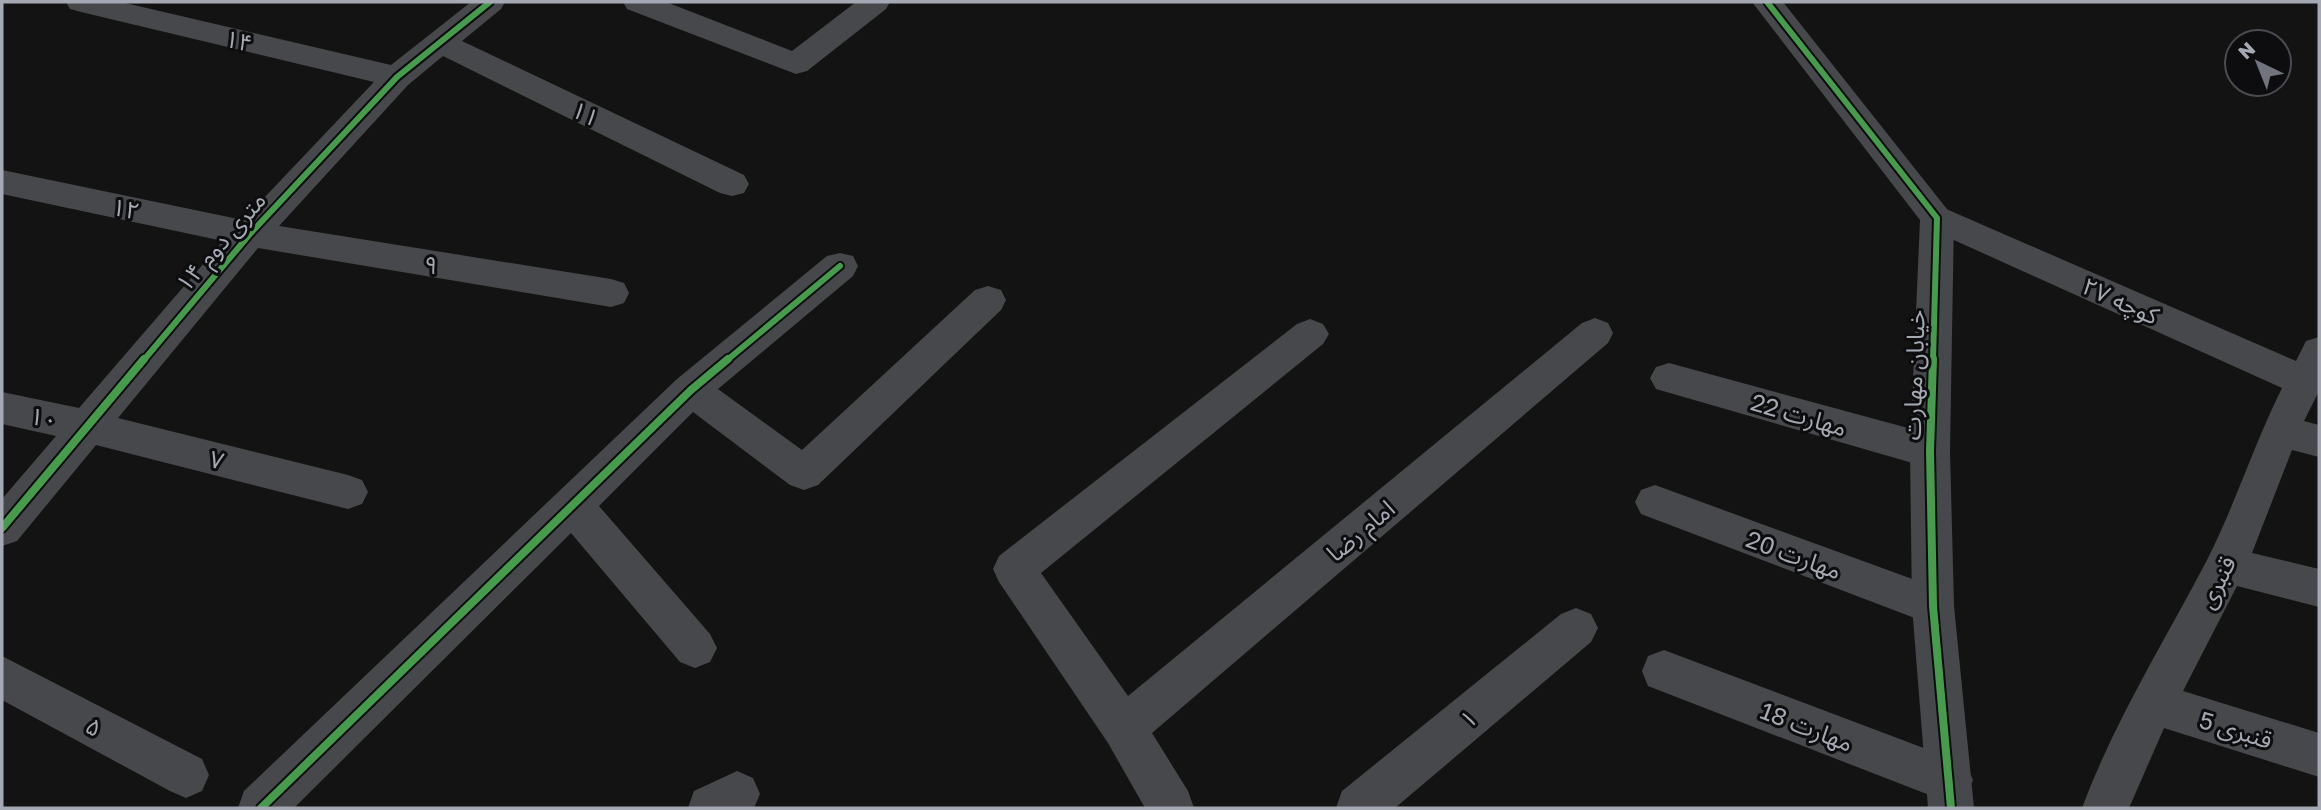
<svg xmlns="http://www.w3.org/2000/svg" width="2321" height="810" viewBox="0 0 2321 810" font-family="'Golos Text','Noto Sans Arabic',sans-serif">
	<rect width="100%" height="100%" fill="#131313"/>
	<g fill="none" stroke-linecap="round" stroke-linejoin="round">
		<path fill="#47484b" fill-rule="evenodd" d="M66 2H121L391 65 471 2H505L501 9 462 41 744 175 749 184 744 193 732 196 720 193 443 56 408 85 279 226 611 279 624 283 629 293 624 303 611 307 258 248 118 418 348 475 362 480 368 492 362 504 348 509 96 445 17 541 2 546V499L56 436 2 424V392L79 408 223 241 2 194V170L243 220 374 82 81 12 70 9Z
			M623 2H666L792 51 856 2H890L886 9 807 71 796 74 627 9Z
			M1937 205 2296 361 2306 341 2319 337V391L2304 421 2319 425V457L2292 450 2252 553 2319 569V607L2237 586 2183 691 2319 733V777L2164 728 2129 808H2082C2114 722 2164 642 2207 560 2235 505 2254 444 2282 388L1925 227 1920 218 1925 209Z
			M840 253 853 256 858 266 853 276 718 389 802 450 975 290 988 286 1001 290 1006 300 1001 310 818 485 804 490 790 485 693 412 599 506 710 634 717 648 710 662 695 668 680 662 571 533 294 808H238L244 791 677 379 827 256Z
			M1595 318 1608 323 1613 333 1608 343 1152 733 1188 791 1194 808H1145L1108 743 999 582 993 569 999 556 1297 324 1310 319 1323 324 1329 334 1323 344 1041 573 1128 696 1582 323Z
			M1669 363 1930 434 1944 439 1950 451 1944 463 1930 468 1656 389 1650 378 1656 367Z
			M1655 485 1948 592 1954 606 1948 620 1933 625 1641 514 1635 502 1641 490Z
			M1576 608 1591 614 1598 628 1591 642 1395 808H1336L1342 791 1561 614Z
			M1664 650 1966 764 1973 780 1966 796 1950 803 1648 686 1642 671 1648 656Z
			M2 656 202 759 209 775 202 791 186 798 170 791 2 700Z
			M737 771 753 778 760 794 754 808H688L694 791Z"/>
		<path fill="#47484b" fill-rule="evenodd" d="M1752 2H1783L1954 218 1950 451 1954 606 1974 808H1928L1912 606 1910 451 1920 220Z"/>
		<g stroke="#0d0d0f" stroke-width="10">
			<path id="cycleway-far1" d="M1767 2 1937 218 1933 361
				M143 361 250 234 397 77 490 2
				M726 361 840 266"/>
		</g>
		<g stroke="#0d0d0f" stroke-width="12">
			<path id="cycleway" d="M1933 359 1930 451 1933 606 1951 808
				M2 528 144 359
				M261 808 691 390 728 359"/>
		</g>
		<use href="#cycleway-far1" stroke="#469c4c" stroke-width="6"/>
		<use href="#cycleway" stroke="#469c4c" stroke-width="8"/>
	</g>
	<g text-anchor="middle" dominant-baseline="central" stroke-width="6" stroke-linejoin="round" paint-order="stroke">
		<g font-size="24" fill="#a4a9b4" stroke="#0d0d0f">
			<text transform="translate(239 40) rotate(13)">۱۴</text>
			<text transform="translate(586 113) rotate(26)">۱۱</text>
			<text transform="translate(126 208) rotate(12)">۱۲</text>
			<text transform="translate(220 241) rotate(-49)">۱۴ متری دوم</text>
			<text transform="translate(431 264) rotate(9)">۹</text>
			<text transform="translate(2121 300) rotate(24)">کوچه ۲۷</text>
			<text transform="translate(1913 375) rotate(-88)">خیابان مهارت</text>
			<text transform="translate(1799 414) rotate(16)">مهارت 22</text>
			<text transform="translate(44 417) rotate(12)">۱۰</text>
			<text transform="translate(217 459) rotate(14)">۷</text>
			<text transform="translate(1360 530) rotate(-40)">امام رضا</text>
			<text transform="translate(1794 554) rotate(20)">مهارت 20</text>
			<text transform="translate(2216 582) rotate(-64)">قنبری</text>
			<text transform="translate(1468 718) rotate(-40)">۱</text>
			<text transform="translate(94 726) rotate(28)">۵</text>
			<text transform="translate(1807 726) rotate(21)">مهارت 18</text>
			<text transform="translate(2236 729) rotate(17)">قنبری 5</text>
		</g>
	</g>
	<rect width="2321" height="810" fill="none" stroke="#a4a9b4" stroke-width="7"/>
	<g transform="translate(2258 63) rotate(317)"><circle r="33" fill="#0d0d0f" stroke="#494b51" stroke-width="2"/>
	<path d="M0-5L12 26L0 18L-12 26Z" fill="#71747c"/>
	<text y="-10" font-size="19" font-weight="bold" text-anchor="middle" fill="#a4a9b4">N</text>
	</g>
</svg>
